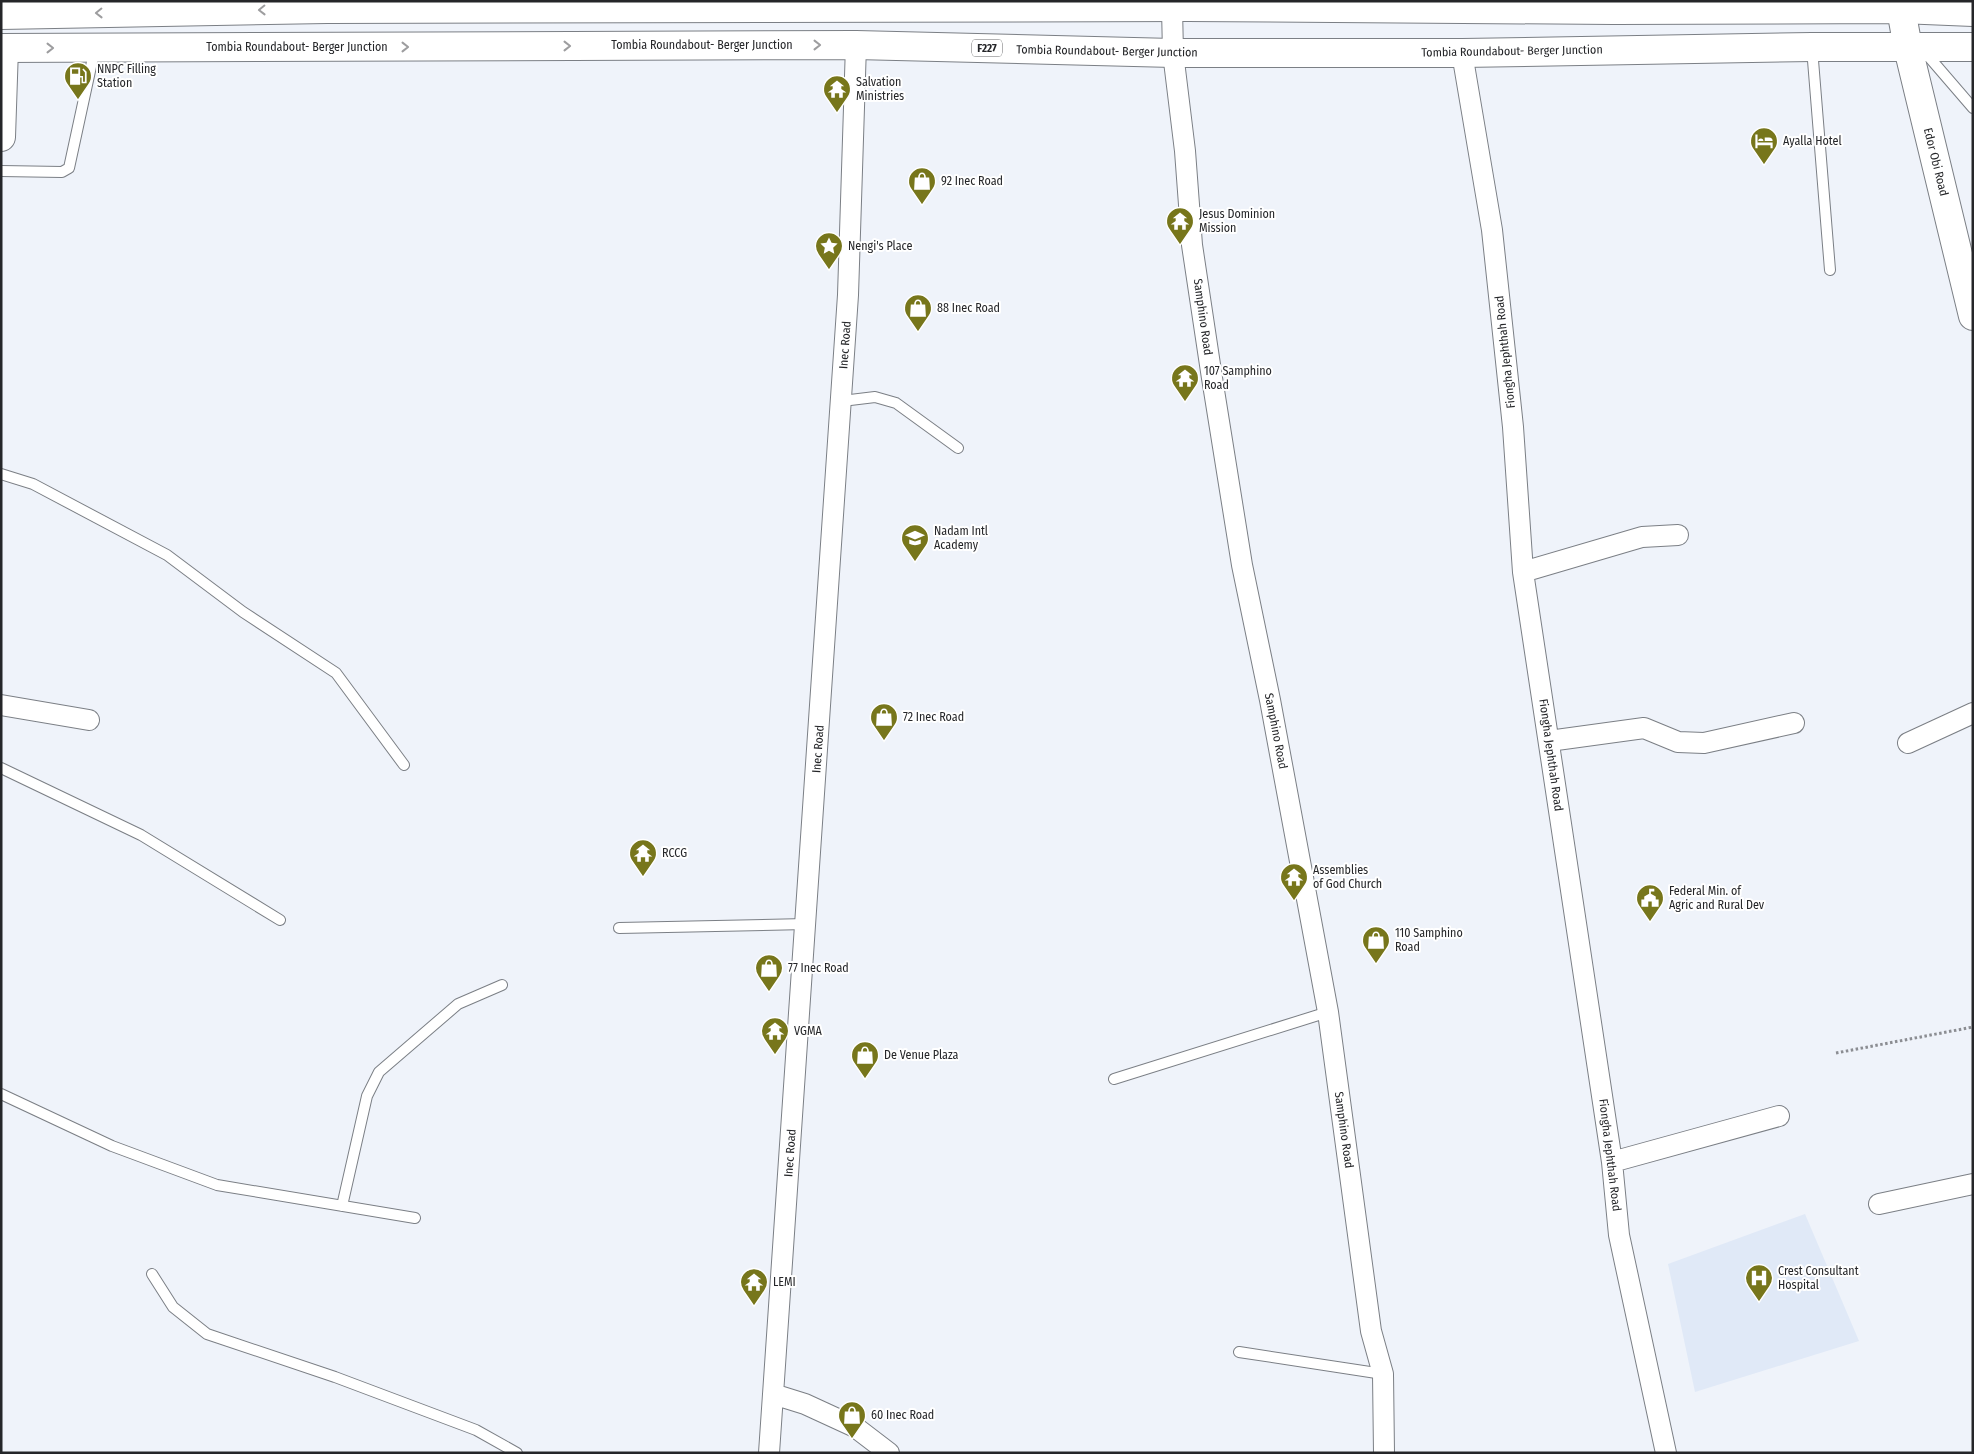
<svg xmlns="http://www.w3.org/2000/svg" width="1974" height="1454" viewBox="0 0 1974 1454" font-family="'Fira Sans Condensed',sans-serif">
	<rect width="100%" height="100%" fill="#eff3fa"/>
	<path fill="#e0e9f7" d="M1805 1214 1859 1341 1695 1392 1668 1264Z"/>
	<g fill="none" stroke-linecap="round" stroke-linejoin="round">
		<g stroke="#7b7f85" stroke-width="12">
			<path id="lane" d="M1812 48 1830 270
				M1923 50 1973 108
				M1 171 62 172 69 168 95 48
				M842 401 875 397 896 403 958 448
				M1 474 33 484 167 555 243 612 336 673 404 765
				M1 768 141 835 280 920
				M619 928 806 924
				M1114 1079 1328 1012
				M1 1094 112 1146 217 1185 415 1218
				M342 1206 367 1096 379 1072 458 1004 502 985
				M152 1274 173 1307 207 1334 335 1377 476 1430 517 1453
				M1239 1352 1383 1374"/>
		</g>
		<g stroke="#7b7f85" stroke-width="22">
			<path id="street" d="M1172 8 1173 53 1185 151 1192 245 1212 378 1242 565 1270 700 1328 1012 1371 1331 1383 1374 1384 1453
				M1462 53 1492 230 1513 427 1523 572 1612 1162 1619 1235 1666 1453
				M1523 572 1642 537 1678 535
				M1 705 89 720
				M1549 741 1644 728 1678 742 1704 743 1794 723
				M1908 743 1973 713
				M1612 1162 1779 1116
				M1879 1204 1973 1184
				M773 1394 805 1404 855 1427 889 1453
				M769 1453 848 295 856 45"/>
		</g>
		<g stroke="#7b7f85" stroke-width="30">
			<path id="secondary" d="M1901 9 1908 48 1973 316
				M1 137 4 48"/>
		</g>
		<g stroke="#7b7f85" stroke-width="30">
			<path id="primary" d="M1 15 327 9 1187 7 1614 10 1901 9 1973 12
				M1 48 856 45 1173 53H1462L1812 47H1973"/>
		</g>
		<path stroke="#8b8d92" stroke-width="3" stroke-dasharray="2.5 2.5" stroke-linecap="butt" d="M1836 1053 1973 1027"/>
		<use href="#lane" stroke="#fff" stroke-width="10"/>
		<use href="#street" stroke="#fff" stroke-width="20"/>
		<use href="#secondary" stroke="#fff" stroke-width="28"/>
		<use href="#primary" stroke="#fff" stroke-width="28"/>
	</g>
	<defs><path id="oneway-chevron" d="M-2-3.5L2.5 0L-2 3.5" fill="none" stroke-width="1.6" stroke-linecap="round" stroke-linejoin="round" transform="scale(1.25)"/></defs>
	<g stroke="#9d9d9f">
		<use href="#oneway-chevron" transform="translate(262 10) rotate(179)"/>
		<use href="#oneway-chevron" transform="translate(99 13) rotate(179)"/>
		<use href="#oneway-chevron" transform="translate(817 45)"/>
		<use href="#oneway-chevron" transform="translate(567 46)"/>
		<use href="#oneway-chevron" transform="translate(405 47)"/>
		<use href="#oneway-chevron" transform="translate(50 48)"/>
	</g>
	<defs>
		<g id="fuel-pin" transform="scale(1.4375)"><path d="M0 17L-7.5 6A9.5 9.5 0 1 1 7.5 6Z" fill="#77761b" stroke="#fff"/><path d="M-5.5-6h7V0h2V4h1.3V-2.5L3-4.5l.8-.8L6-3V5H2.5V1h-1V6h-7ZM-4.2-4.7v3.2H.2V-4.7Z" fill="#fff"/></g>
		<g id="temple-pin" transform="scale(1.4375)"><path d="M0 17L-7.5 6A9.5 9.5 0 1 1 7.5 6Z" fill="#77761b" stroke="#fff"/><path d="M0-6L5-2H3V0L6.5 2.5H4V6H1.5V3h-3V6H-4V2.5H-6.5L-3 0V-2H-5Z" fill="#fff"/></g>
		<g id="hotel-pin" transform="scale(1.4375)"><path d="M0 17L-7.5 6A9.5 9.5 0 1 1 7.5 6Z" fill="#77761b" stroke="#fff"/><path d="M-6-4.5h1.5V1H6V5H4.5V3h-9V5H-6ZM-4 0a1.8 1.8 0 1 1 3.6 0ZM.5 0V-2.5h3Q6-2.5 6 0Z" fill="#fff"/></g>
		<g id="shop-pin" transform="scale(1.4375)"><path d="M0 17L-7.5 6A9.5 9.5 0 1 1 7.5 6Z" fill="#77761b" stroke="#fff"/><path d="M-5-2.5h2.3a2.7 3.5 0 0 1 5.4 0H5L5.5 6h-11ZM-1.5-2.5h3a1.5 2.3 0 0 0-3 0Z" fill="#fff"/></g>
		<g id="sight-pin" transform="scale(1.4375)"><path d="M0 17L-7.5 6A9.5 9.5 0 1 1 7.5 6Z" fill="#77761b" stroke="#fff"/><path d="M0-6L1.8-2.2L6-1.7L2.9 1.2L3.7 5.4L0 3.3L-3.7 5.4L-2.9 1.2L-6-1.7L-1.8-2.2Z" fill="#fff"/></g>
		<g id="school-pin" transform="scale(1.4375)"><path d="M0 17L-7.5 6A9.5 9.5 0 1 1 7.5 6Z" fill="#77761b" stroke="#fff"/><path d="M0-5L7-2L0 1L-7-2ZM-4 1L0 2.5L4 1V4Q0 6-4 4Z" fill="#fff"/></g>
		<g id="civic-pin" transform="scale(1.4375)"><path d="M0 17L-7.5 6A9.5 9.5 0 1 1 7.5 6Z" fill="#77761b" stroke="#fff"/><path d="M-.6-6.5H3V-4.5H.6V-3L4-1V1h2V6H-6V1h2V-1L-.6-3ZM-1.2 2.5V6h2.4V2.5Z" fill="#fff"/></g>
		<g id="hospital-pin" transform="scale(1.4375)"><path d="M0 17L-7.5 6A9.5 9.5 0 1 1 7.5 6Z" fill="#77761b" stroke="#fff"/><path d="M-5-5h3v3.5h4V-5h3V5h-3V1.5h-4V5h-3Z" fill="#fff"/></g>
	</defs>
	<g fill-rule="evenodd">
		<use href="#fuel-pin" x="78" y="76"/>
		<use href="#temple-pin" x="837" y="89"/>
		<use href="#hotel-pin" x="1764" y="141"/>
		<use href="#shop-pin" x="922" y="181"/>
		<use href="#temple-pin" x="1180" y="221"/>
		<use href="#sight-pin" x="829" y="246"/>
		<use href="#shop-pin" x="918" y="308"/>
		<use href="#temple-pin" x="1185" y="378"/>
		<use href="#school-pin" x="915" y="538"/>
		<use href="#shop-pin" x="884" y="717"/>
		<use href="#temple-pin" x="643" y="853"/>
		<use href="#temple-pin" x="1294" y="877"/>
		<use href="#civic-pin" x="1650" y="898"/>
		<use href="#shop-pin" x="1376" y="940"/>
		<use href="#shop-pin" x="769" y="968"/>
		<use href="#temple-pin" x="775" y="1031"/>
		<use href="#shop-pin" x="865" y="1055"/>
		<use href="#hospital-pin" x="1759" y="1278"/>
		<use href="#temple-pin" x="754" y="1282"/>
		<use href="#shop-pin" x="852" y="1415"/>
	</g>
	<g text-anchor="middle" dominant-baseline="central" stroke-width="4" stroke-linejoin="round" paint-order="stroke">
		<rect fill="#fff" stroke="#666769" stroke-width="1" x="972" y="39.5" width="30" height="17" rx="4"/>
		<g font-size="11" font-weight="bold" fill="#252629">
			<text x="987" y="48">F227</text>
		</g>
		<g font-size="12" fill="#252629" stroke="#fff">
			<text x="702" y="45">Tombia Roundabout- Berger Junction</text>
			<text x="297" y="47">Tombia Roundabout- Berger Junction</text>
			<text transform="translate(1107 51) rotate(1)">Tombia Roundabout- Berger Junction</text>
			<text transform="translate(1512 51) rotate(-1)">Tombia Roundabout- Berger Junction</text>
			<text transform="translate(1936 162) rotate(76)">Edor Obi Road</text>
			<text transform="translate(1203 317) rotate(82)">Samphino Road</text>
			<text transform="translate(845 345) rotate(-86)">Inec Road</text>
			<text transform="translate(1505 352) rotate(-96)">Fiongha Jephthah Road</text>
			<text transform="translate(1276 731) rotate(79)">Samphino Road</text>
			<text transform="translate(818 749) rotate(-86)">Inec Road</text>
			<text transform="translate(1551 755) rotate(82)">Fiongha Jephthah Road</text>
			<text transform="translate(1344 1130) rotate(82)">Samphino Road</text>
			<text transform="translate(790 1153) rotate(-86)">Inec Road</text>
			<text transform="translate(1610 1155) rotate(83)">Fiongha Jephthah Road</text>
		</g>
		<g font-size="12" fill="#252629" stroke="#fff" text-anchor="start">
			<text x="97" y="69">NNPC Filling<tspan x="97" dy="14">Station</tspan></text>
			<text x="856" y="82">Salvation<tspan x="856" dy="14">Ministries</tspan></text>
			<text x="1783" y="141">Ayalla Hotel</text>
			<text x="941" y="181">92 Inec Road</text>
			<text x="1199" y="214">Jesus Dominion<tspan x="1199" dy="14">Mission</tspan></text>
			<text x="848" y="246">Nengi's Place</text>
			<text x="937" y="308">88 Inec Road</text>
			<text x="1204" y="371">107 Samphino<tspan x="1204" dy="14">Road</tspan></text>
			<text x="934" y="531">Nadam Intl<tspan x="934" dy="14">Academy</tspan></text>
			<text x="903" y="717">72 Inec Road</text>
			<text x="662" y="853">RCCG</text>
			<text x="1313" y="870">Assemblies<tspan x="1313" dy="14">of God Church</tspan></text>
			<text x="1669" y="891">Federal Min. of<tspan x="1669" dy="14">Agric and Rural Dev</tspan></text>
			<text x="1395" y="933">110 Samphino<tspan x="1395" dy="14">Road</tspan></text>
			<text x="788" y="968">77 Inec Road</text>
			<text x="794" y="1031">VGMA</text>
			<text x="884" y="1055">De Venue Plaza</text>
			<text x="1778" y="1271">Crest Consultant<tspan x="1778" dy="14">Hospital</tspan></text>
			<text x="773" y="1282">LEMI</text>
			<text x="871" y="1415">60 Inec Road</text>
		</g>
	</g>
	<rect width="1974" height="1454" fill="none" stroke="#252629" stroke-width="5"/>
</svg>
